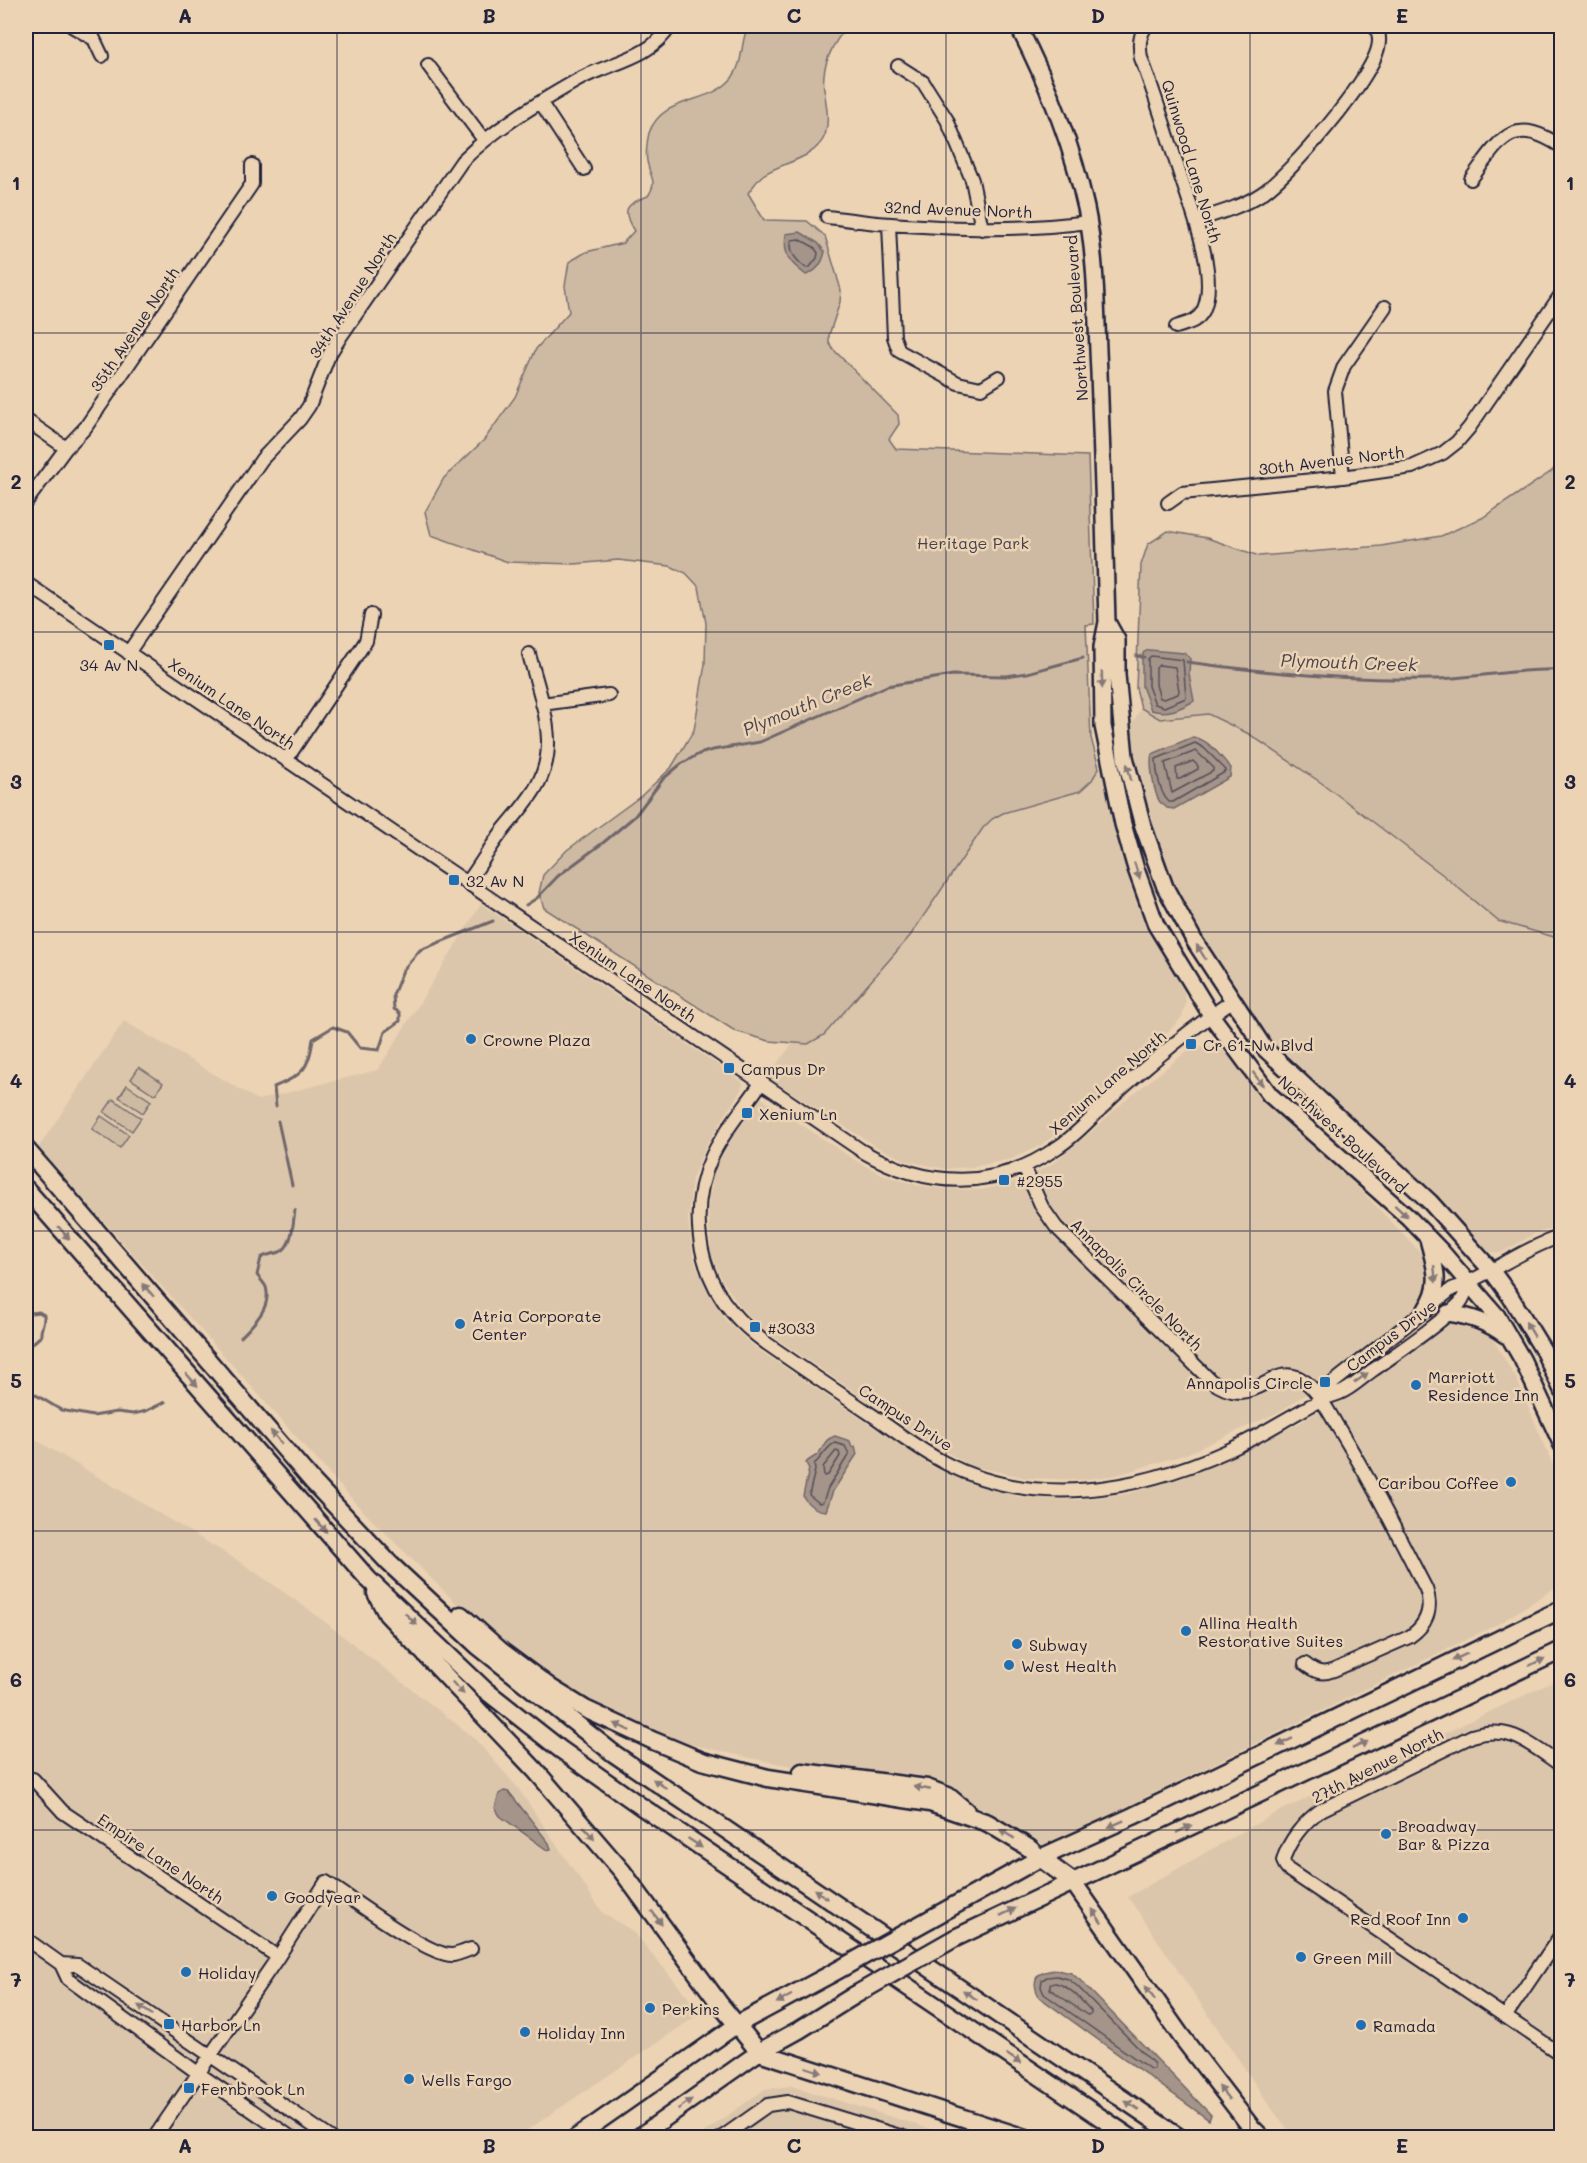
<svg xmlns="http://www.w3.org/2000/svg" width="1587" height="2163" viewBox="0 0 1587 2163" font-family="Mali,sans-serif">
	<rect width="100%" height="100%" fill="#ebd3b4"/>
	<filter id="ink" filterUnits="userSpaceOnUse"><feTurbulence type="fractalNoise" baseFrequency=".0167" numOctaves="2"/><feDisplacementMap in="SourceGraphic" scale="12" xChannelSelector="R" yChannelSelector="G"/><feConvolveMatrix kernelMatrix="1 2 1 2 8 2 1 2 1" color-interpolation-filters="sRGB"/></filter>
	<g filter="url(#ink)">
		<path fill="#dcc6ab" d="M1141 708 1160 719 1208 714 1249 734 1323 784 1443 875 1498 921 1561 939V1227L1536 1233 1501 1253 1489 1252 1482 1249 1475 1243 1412 1174 1294 1066 1249 1014 1195 934 1162 867 1142 809 1127 733Z
			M1099 768 1105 769 1114 826 1133 891 1146 922 1184 991 1186 1003 1182 1017 1171 1029 1136 1057 1066 1127 1041 1145 1012 1159 973 1167 945 1169 907 1161 877 1147 767 1077 793 1043 808 1044 824 1035 910 936 982 828 991 819 1003 813 1091 780Z
			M481 904 740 1080 743 1084 741 1090 706 1146 692 1179 688 1221 694 1260 707 1290 727 1322 756 1348 933 1467 971 1484 1020 1497 1074 1500 1126 1494 1180 1479 1298 1424 1448 1324 1462 1320 1477 1325 1491 1336 1516 1378 1561 1484V1584L1500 1623 1055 1842 1042 1844 1031 1842 988 1817 958 1795 759 1760 664 1738 616 1717 547 1678 458 1605 360 1508 38 1148 124 1021 258 1100 378 1070Z
			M1203 1046 1215 1047 1225 1052 1261 1093 1354 1183 1428 1260 1434 1286 1420 1306 1344 1369 1279 1412 1186 1454 1117 1475 1079 1480 1027 1478 971 1466 927 1441 762 1329 742 1309 722 1280 711 1254 708 1210 714 1169 729 1142 761 1098 858 1162 886 1176 917 1185 946 1189 981 1190 1011 1183 1049 1166 1092 1131 1121 1104 1187 1051Z
			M26 1434 242 1563 308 1609 473 1737 518 1788 603 1913 633 1931 701 2013 517 2137 26 2138Z
			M1561 1678V2137H1294L1275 2113 1128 1897 1272 1815Z
			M792 2086 956 2137 696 2138 765 2089Z"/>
		<path fill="#cebaa3" stroke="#786e6f" stroke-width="1.5" d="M748 26H848C833 42 821 66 824 89 826 104 830 120 825 135 816 159 782 162 763 175 758 179 753 187 748 193L764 220 807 221 825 236 841 290 840 302 829 335V342L833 349 898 415 899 424 889 439 896 449 1088 456 1094 624 1086 625 1091 738 1099 768 1092 780 1080 791 1003 813 992 819 983 828 910 936 824 1035 808 1044 769 1041 735 1031 544 908 539 893 543 875 567 850 641 796 671 768 694 730 705 664 706 623 699 587 686 573 670 566 618 560 575 564 508 562 431 535 425 512 444 478 484 440 515 397 536 349 569 312 565 286 569 262 586 252 623 243 634 231C621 210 625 204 648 196 650 193 653 187 653 183 653 178 649 171 648 165 645 157 647 141 649 133 663 94 710 106 732 78 744 62 740 43 748 26Z
			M1561 461V939L1498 921 1443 875 1323 784 1249 734 1208 714 1160 719 1141 708 1136 688 1141 565 1148 544 1168 531 1207 538 1259 556 1381 546 1441 536 1482 518 1552 471Z
			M139 1067 163 1083 155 1095 131 1079Z
			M127 1085 151 1101 143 1113 119 1097Z
			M113 1099 141 1118 132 1131 104 1112Z
			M101 1116 129 1135 120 1148 92 1129Z"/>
		<path fill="#a49489" stroke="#70666a" stroke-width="1.5" d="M800 232 818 243 825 252C822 264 817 271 806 275 789 262 783 256 786 234Z
			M1149 650 1184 653 1190 658 1189 674 1194 701C1179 709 1168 715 1151 710L1142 686V656L1144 652Z
			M1193 737C1210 740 1220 756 1231 768L1230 777 1174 809 1167 808C1165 806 1162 804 1160 802 1154 794 1149 763 1152 754Z
			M835 1436 850 1441 852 1447 855 1446 857 1454 833 1491 826 1511C816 1511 807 1504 803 1496L809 1469 806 1463C810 1458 814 1458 818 1454 826 1445 822 1441 835 1436Z
			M504 1791 509 1792 549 1843 551 1849 547 1850 500 1816 495 1808 499 1794Z
			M1057 1970 1071 1973 1081 1981 1211 2115 1209 2120 1039 1997C1030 1978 1037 1971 1057 1970Z"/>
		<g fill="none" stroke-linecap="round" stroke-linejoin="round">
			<path stroke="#56505a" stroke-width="1.5" d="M799 239 814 247 818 253 817 258 810 267 806 268C797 261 788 252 792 240Z
				M1151 656 1183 660 1186 698 1164 707 1155 704 1148 686V659Z
				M1159 665 1175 667 1179 691 1178 694 1164 699 1160 698 1156 685V668Z
				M1195 743 1204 748 1225 769V772L1173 802H1169C1160 794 1156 772 1156 759Z
				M1196 751 1213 767V771L1172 793 1165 763Z
				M1193 761 1198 766V769L1180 779H1177L1176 768Z
				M835 1443 845 1446 849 1454 828 1488 823 1502 819 1503 809 1495 815 1470 814 1464C822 1458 827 1446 835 1443Z
				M836 1451 839 1452 840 1456 828 1475 824 1476 823 1467Z
				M1057 1976 1068 1979 1077 1986 1154 2064V2069H1150L1044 1994 1041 1987 1042 1980 1047 1977Z
				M1056 1983C1071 1987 1080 1999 1091 2011V2014L1087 2015 1050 1989V1984Z"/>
			<path stroke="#70666a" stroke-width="3" d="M1136 656 1144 657
				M1187 662C1268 673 1351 681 1433 679 1476 678 1519 668 1562 670
				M526 905 537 898 558 876 604 842 635 816 663 779 681 764 699 754 713 750 760 742 887 686 953 675 1006 676 1027 673 1083 658
				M276 1106 274 1087C302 1075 309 1070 313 1039L333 1027 347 1032 360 1048 379 1050 385 1032 400 1021V1013L394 1009 393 995 403 970 420 950 493 921
				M278 1121 292 1185
				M26 1311 32 1313 39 1312 44 1315C45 1323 40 1328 41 1336L27 1348 26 1363
				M241 1337C253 1324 272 1308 266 1287 264 1283 260 1279 257 1275L261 1258C267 1254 273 1254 280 1252 293 1246 293 1222 295 1210
				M26 1389 61 1410 93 1416 117 1412 133 1414 146 1411 165 1402"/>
			<g stroke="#22223b" stroke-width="16">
				<path id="minor" d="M72 26 94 39 102 56
					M1146 26C1139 36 1139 45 1141 58 1155 94 1166 131 1178 168 1189 204 1220 275 1203 311 1197 322 1188 323 1176 327
					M428 65 484 140
					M898 66 923 82 947 120 972 180 982 229
					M541 103 584 169
					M1471 179C1500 140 1512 113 1562 147
					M827 217C848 219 869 223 891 224 957 229 1022 231 1088 222
					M1197 220C1219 213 1241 207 1261 194 1290 175 1370 81 1378 48 1380 40 1379 32 1375 26
					M889 224 894 337 899 351 958 383 981 388 999 377
					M26 420 66 448
					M1343 477 1335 391 1344 366 1385 307
					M26 502 66 448 85 428 252 184V165
					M1168 503 1182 493 1343 477 1412 467 1443 453 1457 442 1469 428 1562 293
					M26 583 862 1151C927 1189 995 1191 1058 1147 1081 1132 1098 1110 1118 1092 1154 1059 1192 1028 1232 1001
					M128 653 262 459 300 419 309 406 329 355 341 336 462 161C494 129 536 104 576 81 607 63 651 59 670 26
					M542 704 609 695
					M286 760 366 641 371 615
					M467 883C479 867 489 849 501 833 525 803 549 782 548 740 547 711 536 681 529 654
					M761 1083C745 1107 724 1130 712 1156 689 1206 696 1270 732 1312 742 1324 754 1334 766 1343 802 1368 839 1393 875 1417 897 1433 919 1449 943 1462 1034 1510 1138 1491 1227 1451 1259 1437 1288 1417 1319 1401 1325 1397 1333 1396 1340 1393 1352 1388 1363 1377 1373 1370 1400 1351 1437 1326 1460 1303 1464 1298 1467 1289 1469 1283
					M1024 1167 1042 1207 1056 1227 1210 1380C1254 1414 1269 1363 1299 1378 1316 1386 1327 1409 1336 1424 1369 1477 1397 1533 1426 1589 1433 1609 1427 1625 1409 1637L1334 1670C1322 1675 1315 1672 1305 1664
					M1321 1400 1334 1382 1452 1289C1490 1275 1522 1249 1562 1236
					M1562 1766C1531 1745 1511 1724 1472 1736L1321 1810C1305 1821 1288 1841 1283 1861L1287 1869 1562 2055
					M33 1779 63 1812 278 1957
					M26 1939 61 1964 68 1979 198 2073 292 2138
					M61 1964 78 1965 331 2138
					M1505 2017 1562 1933
					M154 2138 278 1957 326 1882C350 1897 429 1957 453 1955 459 1954 466 1951 471 1949
					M721 2138 768 2105 788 2102 906 2138"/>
			</g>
			<g stroke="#22223b" stroke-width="20">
				<path id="major" d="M1018 26C1048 84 1072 144 1086 208 1097 261 1096 318 1099 372 1102 455 1105 539 1107 622L1102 647 1103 726 1123 824 1136 869 1156 925 1211 1015 1270 1095 1409 1218 1441 1251 1497 1316 1522 1359 1562 1445
					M1107 622 1117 640V675L1125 757 1143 826 1165 887 1195 942 1265 1049 1430 1202 1491 1270 1510 1296 1543 1350 1562 1390
					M1426 1309C1443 1284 1435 1267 1428 1239
					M1448 1313C1469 1316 1488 1322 1505 1335
					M575 2138 738 2024
					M637 2138 759 2052"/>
			</g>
			<g stroke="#22223b" stroke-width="21">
				<path id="highway" d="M26 1149 313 1482 389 1563 478 1646 613 1753 1180 2138
					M26 1189 368 1579 485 1690 560 1749 642 1807 1131 2138
					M376 1593 387 1614 535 1770 622 1871 719 2003 759 2052 1025 2138
					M461 1615 501 1651 551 1688 585 1709 654 1741 702 1761 768 1778 930 1803 988 1823 1029 1848 1040 1858 1073 1882 1181 2036 1251 2127 1262 2138
					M802 1772 927 1788 948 1796 966 1811
					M930 1919 1040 1858 1133 1816 1562 1609
					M955 1938 1562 1650
					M738 2024 831 1974
					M759 2052 799 2030 855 1995"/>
			</g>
			<use href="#minor" stroke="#ebd3b4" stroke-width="12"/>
			<use href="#major" stroke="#ebd3b4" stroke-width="15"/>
			<use href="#highway" stroke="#ebd3b4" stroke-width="16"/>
			<g stroke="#22223b" stroke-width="21" stroke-linecap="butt">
				<path id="highway-bridge" d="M831 1974 930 1919
					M855 1995 955 1938"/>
			</g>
			<use href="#highway-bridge" stroke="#ebd3b4" stroke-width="16"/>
		</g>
		<defs><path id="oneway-solid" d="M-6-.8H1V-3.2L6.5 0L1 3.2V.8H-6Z" transform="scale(1.5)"/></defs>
		<g fill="#867a78">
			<use href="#oneway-solid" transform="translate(1102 680) rotate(89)"/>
			<use href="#oneway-solid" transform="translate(1129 772) rotate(-104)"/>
			<use href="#oneway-solid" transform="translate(1137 871) rotate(72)"/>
			<use href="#oneway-solid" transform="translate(1201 952) rotate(-122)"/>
			<use href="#oneway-solid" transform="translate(1258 1079) rotate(53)"/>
			<use href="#oneway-solid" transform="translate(1401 1211) rotate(42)"/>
			<use href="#oneway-solid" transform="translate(64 1233) rotate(49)"/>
			<use href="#oneway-solid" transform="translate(1435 1274) rotate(84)"/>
			<use href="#oneway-solid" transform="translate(148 1290) rotate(-131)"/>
			<use href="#oneway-solid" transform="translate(1530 1329) rotate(-121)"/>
			<use href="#oneway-solid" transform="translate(1361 1378) rotate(-36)"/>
			<use href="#oneway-solid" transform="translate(192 1380) rotate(48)"/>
			<use href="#oneway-solid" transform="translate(276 1437) rotate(-130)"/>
			<use href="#oneway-solid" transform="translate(321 1526) rotate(48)"/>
			<use href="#oneway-solid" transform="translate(411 1619) rotate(44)"/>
			<use href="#oneway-solid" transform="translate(1460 1657) rotate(154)"/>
			<use href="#oneway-solid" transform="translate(1537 1662) rotate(-25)"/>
			<use href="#oneway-solid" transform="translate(458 1688) rotate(46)"/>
			<use href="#oneway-solid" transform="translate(622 1727) rotate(-155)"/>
			<use href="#oneway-solid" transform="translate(1285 1742) rotate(154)"/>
			<use href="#oneway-solid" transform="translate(1360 1745) rotate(-25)"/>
			<use href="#oneway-solid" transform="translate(660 1784) rotate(-146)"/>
			<use href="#oneway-solid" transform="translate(922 1788) rotate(-169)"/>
			<use href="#oneway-solid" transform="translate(1116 1824) rotate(156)"/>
			<use href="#oneway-solid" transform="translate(1184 1829) rotate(-26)"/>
			<use href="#oneway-solid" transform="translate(589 1833) rotate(50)"/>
			<use href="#oneway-solid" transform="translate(1007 1834) rotate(-149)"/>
			<use href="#oneway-solid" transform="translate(695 1843) rotate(34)"/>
			<use href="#oneway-solid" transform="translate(821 1894) rotate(-146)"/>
			<use href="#oneway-solid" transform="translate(1008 1912) rotate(-26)"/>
			<use href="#oneway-solid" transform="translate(1097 1916) rotate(-124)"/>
			<use href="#oneway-solid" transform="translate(657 1918) rotate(54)"/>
			<use href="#oneway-solid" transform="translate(1150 1993) rotate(-125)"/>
			<use href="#oneway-solid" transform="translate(970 1995) rotate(-146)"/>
			<use href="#oneway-solid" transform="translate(784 1999) rotate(152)"/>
			<use href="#oneway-solid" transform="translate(145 2010) rotate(-146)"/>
			<use href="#oneway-solid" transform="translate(1014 2059) rotate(34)"/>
			<use href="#oneway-solid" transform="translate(814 2070) rotate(18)"/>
			<use href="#oneway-solid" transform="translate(1224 2093) rotate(-128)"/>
			<use href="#oneway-solid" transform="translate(685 2104) rotate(-35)"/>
			<use href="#oneway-solid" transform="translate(1132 2105) rotate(-146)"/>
		</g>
	</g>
	<path fill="none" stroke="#22223b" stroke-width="1.5" stroke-opacity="0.55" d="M337 26V2138M641 26V2138M946 26V2138M1250 26V2138M26 333H1562M26 632H1562M26 932H1562M26 1231H1562M26 1531H1562M26 1830H1562"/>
	<g fill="#1f6fb2" stroke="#ebd3b4" stroke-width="2">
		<rect x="103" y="639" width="12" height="12" rx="3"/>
		<rect x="448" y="874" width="12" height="12" rx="3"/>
		<circle cx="471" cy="1039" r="6"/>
		<rect x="1185" y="1038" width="12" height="12" rx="3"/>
		<rect x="723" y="1062" width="12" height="12" rx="3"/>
		<rect x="741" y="1107" width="12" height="12" rx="3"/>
		<rect x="998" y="1174" width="12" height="12" rx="3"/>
		<circle cx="460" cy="1324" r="6"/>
		<rect x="749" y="1321" width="12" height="12" rx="3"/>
		<rect x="1319" y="1376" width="12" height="12" rx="3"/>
		<circle cx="1416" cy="1385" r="6"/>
		<circle cx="1511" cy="1482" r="6"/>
		<circle cx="1186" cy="1631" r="6"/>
		<circle cx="1017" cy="1644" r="6"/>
		<circle cx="1009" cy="1665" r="6"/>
		<circle cx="1386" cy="1834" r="6"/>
		<circle cx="272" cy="1896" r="6"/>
		<circle cx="1463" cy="1918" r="6"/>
		<circle cx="1301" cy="1957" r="6"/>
		<circle cx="186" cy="1972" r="6"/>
		<circle cx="650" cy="2008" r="6"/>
		<rect x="163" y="2018" width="12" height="12" rx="3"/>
		<circle cx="1361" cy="2025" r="6"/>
		<circle cx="525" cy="2032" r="6"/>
		<circle cx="409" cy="2079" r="6"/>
		<rect x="183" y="2082" width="12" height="12" rx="3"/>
	</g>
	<g text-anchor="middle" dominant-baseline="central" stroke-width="5" stroke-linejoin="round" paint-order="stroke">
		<g font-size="16" fill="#22223b" stroke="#ebd3b4">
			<text transform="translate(1192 161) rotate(73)">Quinwood Lane North</text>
			<text transform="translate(958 209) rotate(2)">32nd Avenue North</text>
			<text transform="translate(352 295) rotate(-57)">34th Avenue North</text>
			<text transform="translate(1076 318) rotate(-94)">Northwest Boulevard</text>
			<text transform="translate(134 329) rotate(-56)">35th Avenue North</text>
			<text transform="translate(1331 460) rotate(-7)">30th Avenue North</text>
			<text transform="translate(232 703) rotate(34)">Xenium Lane North</text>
			<text transform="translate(633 976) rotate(34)">Xenium Lane North</text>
			<text transform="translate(1107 1082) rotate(-41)">Xenium Lane North</text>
			<text transform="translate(1343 1134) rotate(42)">Northwest Boulevard</text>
			<text transform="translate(1137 1284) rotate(45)">Annapolis Circle North</text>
			<text transform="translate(1391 1335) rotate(-37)">Campus Drive</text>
			<text transform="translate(906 1417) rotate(33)">Campus Drive</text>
			<text transform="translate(1377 1765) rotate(-27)">27th Avenue North</text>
			<text transform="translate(161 1858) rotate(34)">Empire Lane North</text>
		</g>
		<g font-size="16" fill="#444050" stroke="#ebd3b4">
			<text x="973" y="542">Heritage Park</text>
		</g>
		<g font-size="16" fill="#22223b" stroke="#ebd3b4" text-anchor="start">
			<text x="109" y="664" text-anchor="middle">34 Av N</text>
			<text x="466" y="880">32 Av N</text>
			<text x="483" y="1039">Crowne Plaza</text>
			<text x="1203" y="1044">Cr 61-Nw Blvd</text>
			<text x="741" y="1068">Campus Dr</text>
			<text x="759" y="1113">Xenium Ln</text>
			<text x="1016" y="1180">#2955</text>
			<text x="472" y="1315">Atria Corporate<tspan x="472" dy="18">Center</tspan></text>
			<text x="767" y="1327">#3033</text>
			<text x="1428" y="1376">Marriott<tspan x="1428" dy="18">Residence Inn</tspan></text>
			<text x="1313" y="1382" text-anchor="end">Annapolis Circle</text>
			<text x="1499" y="1482" text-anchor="end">Caribou Coffee</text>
			<text x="1198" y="1622">Allina Health<tspan x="1198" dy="18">Restorative Suites</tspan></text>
			<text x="1029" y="1644">Subway</text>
			<text x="1021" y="1665">West Health</text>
			<text x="1398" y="1825">Broadway<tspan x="1398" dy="18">Bar &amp; Pizza</tspan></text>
			<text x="284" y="1896">Goodyear</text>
			<text x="1451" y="1918" text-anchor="end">Red Roof Inn</text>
			<text x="1313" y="1957">Green Mill</text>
			<text x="198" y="1972">Holiday</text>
			<text x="662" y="2008">Perkins</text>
			<text x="181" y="2024">Harbor Ln</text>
			<text x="1373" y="2025">Ramada</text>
			<text x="537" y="2032">Holiday Inn</text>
			<text x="421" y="2079">Wells Fargo</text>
			<text x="201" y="2088">Fernbrook Ln</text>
		</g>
		<g font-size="18" font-style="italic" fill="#494452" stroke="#ebd3b4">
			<text transform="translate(1349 662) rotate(2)">Plymouth Creek</text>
			<text transform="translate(807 704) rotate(-22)">Plymouth Creek</text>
		</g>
	</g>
	<rect width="1587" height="2163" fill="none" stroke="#ebd3b4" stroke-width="66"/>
	<rect x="33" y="33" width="1521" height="2097" fill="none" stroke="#22223b" stroke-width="2"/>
	<g font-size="20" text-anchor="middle" font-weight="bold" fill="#22223b">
		<text x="185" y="23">A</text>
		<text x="489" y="23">B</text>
		<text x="794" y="23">C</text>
		<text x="1098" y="23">D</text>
		<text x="1402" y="23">E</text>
		<text x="16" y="190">1</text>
		<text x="1570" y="190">1</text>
		<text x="16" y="489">2</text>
		<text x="1570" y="489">2</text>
		<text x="16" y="789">3</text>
		<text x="1570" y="789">3</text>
		<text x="16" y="1088">4</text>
		<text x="1570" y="1088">4</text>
		<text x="16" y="1388">5</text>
		<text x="1570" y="1388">5</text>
		<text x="16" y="1687">6</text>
		<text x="1570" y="1687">6</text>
		<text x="16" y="1987">7</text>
		<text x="1570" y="1987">7</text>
		<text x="185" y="2153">A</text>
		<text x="489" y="2153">B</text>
		<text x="794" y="2153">C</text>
		<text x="1098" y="2153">D</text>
		<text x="1402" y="2153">E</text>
	</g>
</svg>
